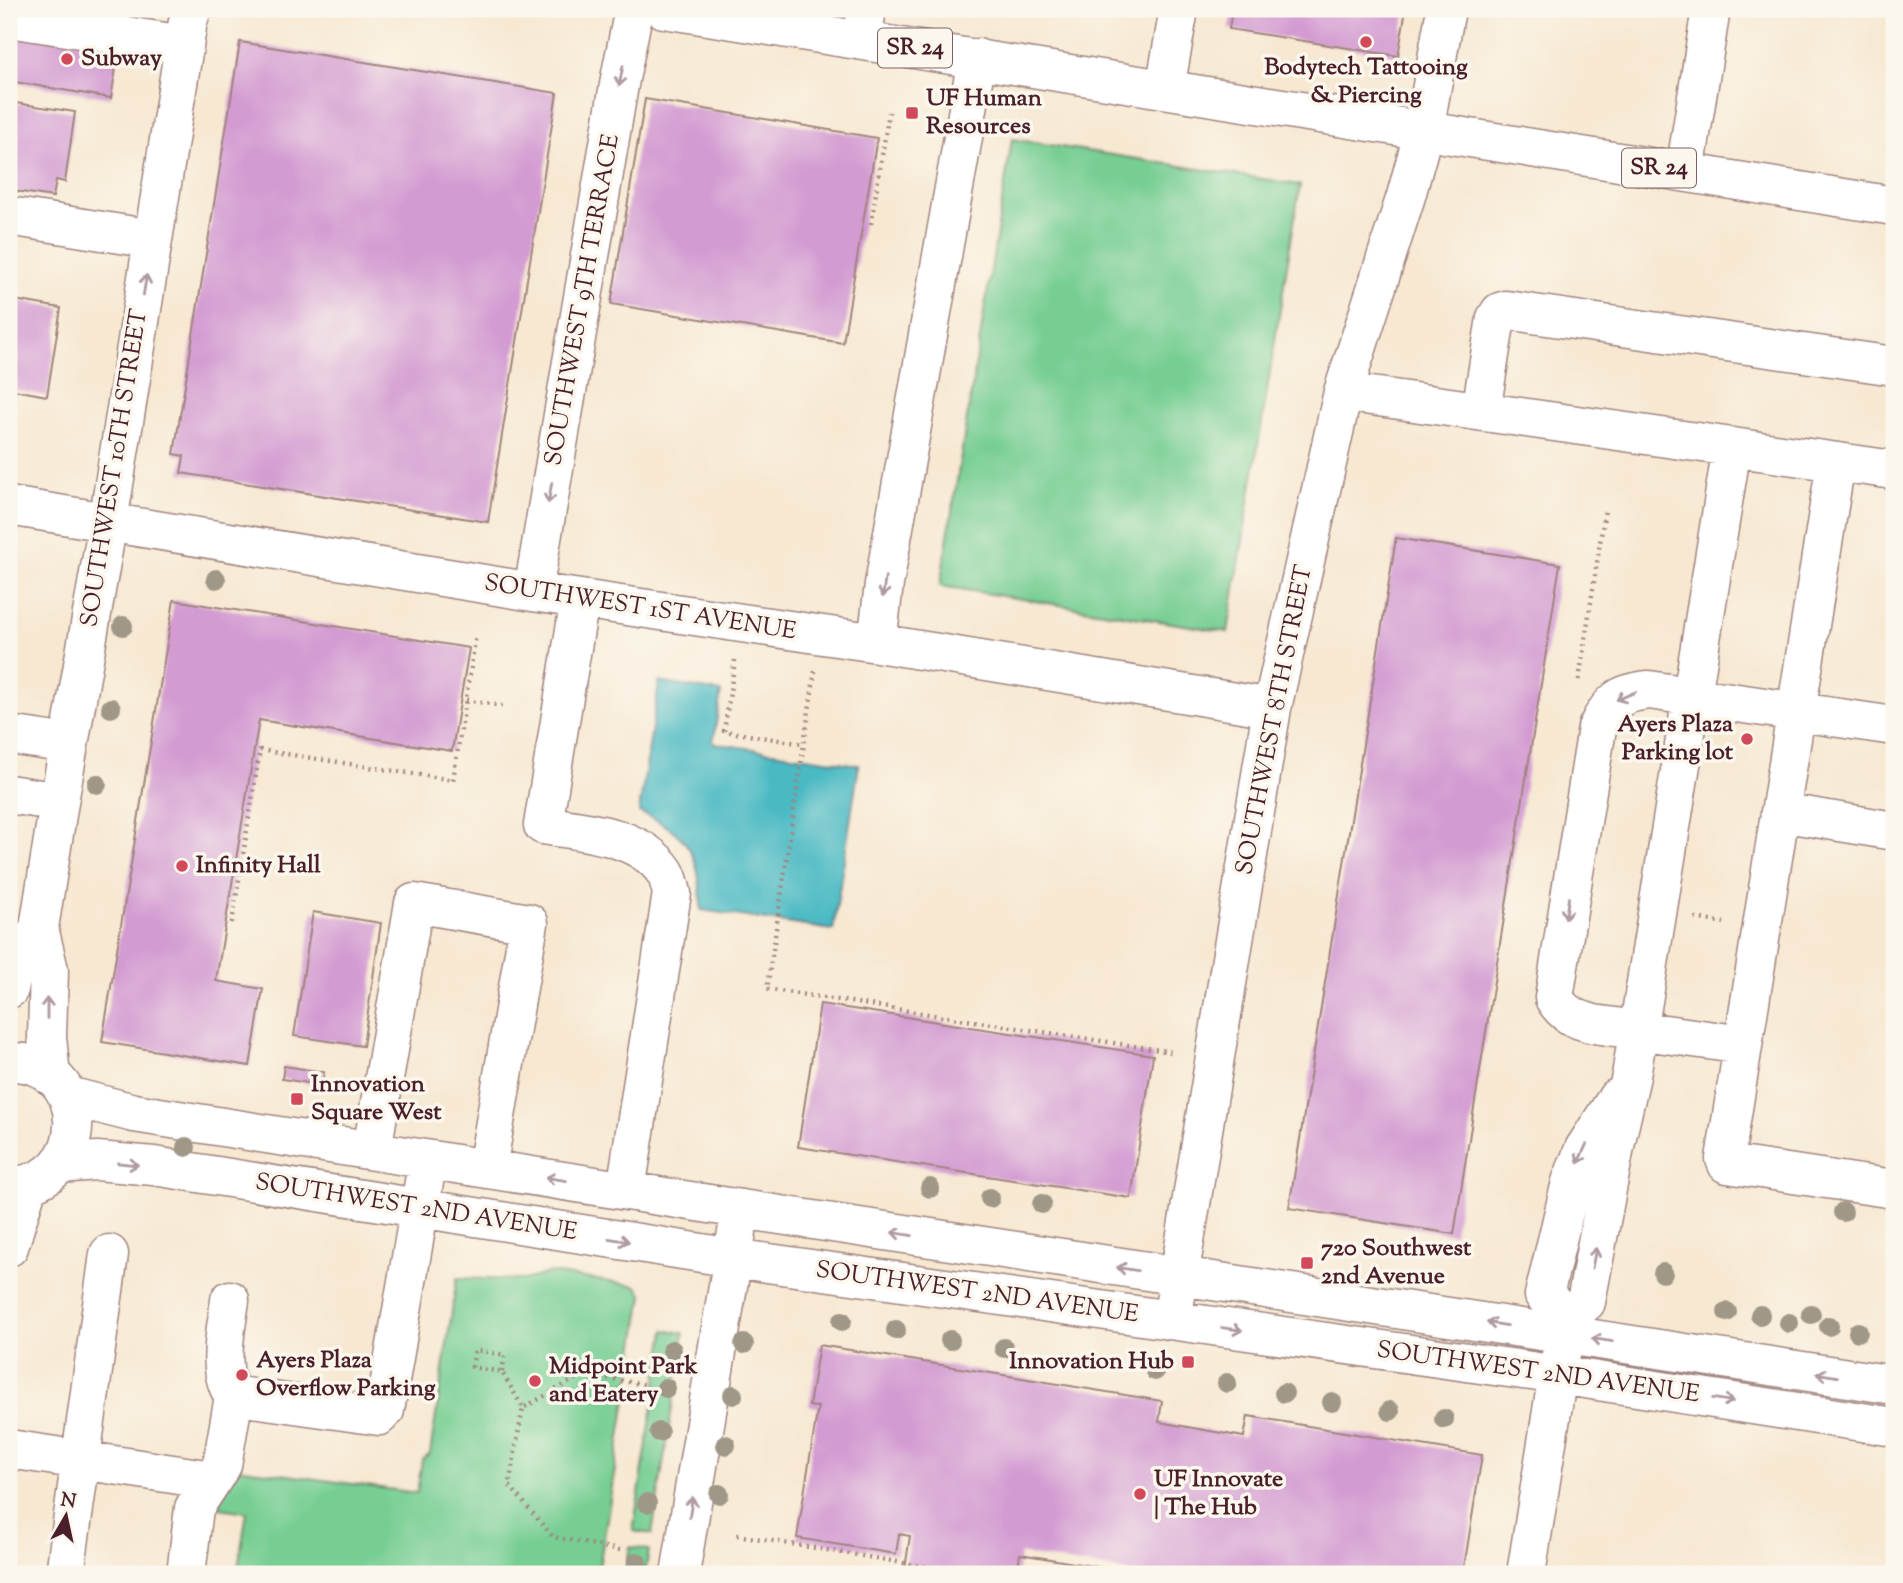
<svg xmlns="http://www.w3.org/2000/svg" width="1903" height="1583" viewBox="0 0 1903 1583" font-family="'Sorts Mill Goudy',serif">
	<rect width="100%" height="100%" fill="#fbf7ec"/>
	<filter id="ink" filterUnits="userSpaceOnUse"><feTurbulence type="fractalNoise" baseFrequency=".0143" numOctaves="2"/><feDisplacementMap in="SourceGraphic" scale="14" xChannelSelector="R" yChannelSelector="G"/><feConvolveMatrix kernelMatrix="1 2 1 2 8 2 1 2 1" color-interpolation-filters="sRGB"/></filter>
	<filter id="wash" filterUnits="userSpaceOnUse"><feTurbulence type="fractalNoise" baseFrequency=".00686" numOctaves="4" result="noise"/><feDisplacementMap in="SourceGraphic" scale="28" xChannelSelector="R" yChannelSelector="G"/><feGaussianBlur stdDeviation="1.57" result="paint"/><feColorMatrix in="noise" values="0 0 0 0 0 0 0 0 0 0 0 0 0 0 0 0 0 1.4 0 .05"/><feComposite in="paint" operator="in"/></filter>
	<g filter="url(#wash)">
		<rect width="100%" height="100%" fill="#f7e8d2"/>
		<path fill="#76ce93" stroke="#60765f" stroke-width="2" d="M1012 139 1300 185 1228 632 940 586Z
			M551 1273 637 1286 643 1295 598 1574H237L247 1512 220 1508 217 1505 238 1468 417 1493 422 1460 430 1454 457 1278 523 1280Z
			M665 1330 684 1333 652 1534 633 1531Z
			M630 1547 649 1550 645 1574H625Z"/>
		<path fill="#4ab9c3" stroke="#4a6c77" stroke-width="2" d="M659 682 721 692 713 743 859 765 833 930 701 910C700 855 691 834 639 812Z"/>
		<g id="blocks">
			<path fill="#d39bd2" d="M1232 9H1406L1398 56 1229 29Z
				M15 31 119 49 111 98 9 81Z
				M240 42 557 93 488 522 181 473 184 456 174 454Z
				M645 99 877 138 843 343 611 304Z
				M9 102 75 112 65 182 56 180 53 197 9 190Z
				M9 299 61 308 47 396 9 389Z
				M1396 538 1560 564 1454 1234 1289 1208Z
				M174 600 469 648 452 751 259 720 216 981 263 989 250 1066 102 1042Z
				M313 912 381 923 363 1046 294 1036Z
				M820 1004 1153 1055 1131 1198 798 1147Z
				M284 1066 324 1072 322 1085 282 1079Z
				M819 1345 1162 1401 1159 1422 1244 1437 1248 1416 1482 1455 1463 1574H1128V1572L1020 1554 1017 1574H934L905 1569 910 1536 899 1534 896 1554 797 1538 818 1407 809 1406Z"/>
		</g>
	</g>
	<g filter="url(#ink)">
		<use href="#blocks" fill-opacity="0" stroke="#a0847e" stroke-width="2"/>
		<g fill="none" stroke-linecap="round" stroke-linejoin="round">
			<g stroke="#a0847e" stroke-width="41">
				<path id="minor" d="M9 18 184 45
					M862 40 867 9
					M1165 89 1179 9
					M1685 172 1711 9
					M9 216 152 239
					M1343 392 1894 470
					M1481 411 1496 318 1500 312 1506 310 1894 366
					M1836 462 1725 1159 1727 1164 1894 1189
					M9 506 533 592 877 643 1272 708
					M533 592 620 79 634 9
					M580 599 543 825C583 832 640 834 665 872 669 878 670 886 672 893L626 1190
					M877 643 884 584 977 58
					M9 735 69 744
					M9 794 59 802
					M1780 812 1894 831
					M9 989 14 967 39 928
					M1743 1045 1594 1024C1575 1019 1564 1015 1554 998L1597 728C1610 701 1619 693 1649 690L1894 726
					M9 1062C93 1059 96 1185 9 1186
					M51 1076 47 1037 49 970 39 928 59 802 108 522 188 21 192 9
					M68 1096 134 1113 741 1209 1894 1385
					M372 1150 414 903 529 923 487 1169
					M60 1164 97 1161 154 1166 733 1258 1559 1375 1894 1427
					M9 1247 28 1185
					M230 1300C226 1332 215 1371 235 1398
					M1175 1302 1272 708 1343 392 1406 196 1424 130 1446 9
					M1567 1317 1544 1295 1571 1182 1584 1149 1617 1098
					M9 1449 212 1480
					M65 1574 109 1254
					M186 1574 194 1508 222 1465 233 1402 238 1396 379 1416 385 1410 424 1182
					M680 1574 737 1232
					M1526 1574 1567 1317 1586 1302 1616 1141 1631 1076 1732 447"/>
			</g>
			<g stroke="#a0847e" stroke-width="41">
				<path id="major" d="M664 9 1894 206"/>
			</g>
			<path stroke="#a0847e" stroke-width="4.5" stroke-dasharray="2 5" stroke-linecap="butt" d="M871 224 889 112
				M735 660 724 731 804 744
				M815 671 767 989 1172 1052
				M1579 680 1605 510
				M466 700 502 706
				M1695 918 1724 923
				M232 923 260 750 453 780 476 635
				M502 1372 505 1355 475 1350 472 1367 502 1372 523 1408
				M737 1535 969 1574
				M620 1550 553 1537 509 1485 523 1408 584 1374 647 1385"/>
			<use href="#minor" stroke="#fff" stroke-width="38"/>
			<use href="#major" stroke="#fff" stroke-width="38"/>
		</g>
		<g fill="#9f9787">
			<circle cx="216" cy="579" r="10"/>
			<circle cx="123" cy="626" r="10"/>
			<circle cx="111" cy="708" r="10"/>
			<circle cx="97" cy="784" r="10"/>
			<circle cx="186" cy="1147" r="10"/>
			<circle cx="930" cy="1188" r="10"/>
			<circle cx="990" cy="1198" r="10"/>
			<circle cx="1042" cy="1204" r="10"/>
			<circle cx="1843" cy="1212" r="10"/>
			<circle cx="1663" cy="1273" r="10"/>
			<circle cx="1727" cy="1312" r="10"/>
			<circle cx="1811" cy="1314" r="10"/>
			<circle cx="1760" cy="1315" r="10"/>
			<circle cx="842" cy="1321" r="10"/>
			<circle cx="1789" cy="1323" r="10"/>
			<circle cx="1829" cy="1326" r="10"/>
			<circle cx="896" cy="1330" r="10"/>
			<circle cx="1858" cy="1332" r="10"/>
			<circle cx="950" cy="1340" r="10"/>
			<circle cx="744" cy="1344" r="10"/>
			<circle cx="1004" cy="1348" r="10"/>
			<circle cx="672" cy="1350" r="10"/>
			<circle cx="1155" cy="1371" r="10"/>
			<circle cx="1227" cy="1383" r="10"/>
			<circle cx="666" cy="1388" r="10"/>
			<circle cx="1284" cy="1393" r="10"/>
			<circle cx="733" cy="1395" r="10"/>
			<circle cx="1332" cy="1402" r="10"/>
			<circle cx="1390" cy="1411" r="10"/>
			<circle cx="1444" cy="1419" r="10"/>
			<circle cx="659" cy="1432" r="10"/>
			<circle cx="726" cy="1445" r="10"/>
			<circle cx="719" cy="1494" r="10"/>
			<circle cx="647" cy="1503" r="10"/>
			<circle cx="637" cy="1562" r="10"/>
		</g>
		<defs><path id="oneway-shaft" d="M-6 0H5M1.5-3L5.5 0L1.5 3" fill="none" stroke-width="1.6" stroke-linecap="round" stroke-linejoin="round" transform="scale(1.75)"/></defs>
		<g stroke="#ae9aa0">
			<use href="#oneway-shaft" transform="translate(621 76) rotate(101)"/>
			<use href="#oneway-shaft" transform="translate(145 285) rotate(-81)"/>
			<use href="#oneway-shaft" transform="translate(550 493) rotate(100)"/>
			<use href="#oneway-shaft" transform="translate(884 587) rotate(97)"/>
			<use href="#oneway-shaft" transform="translate(1626 696) rotate(157)"/>
			<use href="#oneway-shaft" transform="translate(1567 908) rotate(99)"/>
			<use href="#oneway-shaft" transform="translate(47 1008) rotate(-90)"/>
			<use href="#oneway-shaft" transform="translate(1582 1154) rotate(115)"/>
			<use href="#oneway-shaft" transform="translate(128 1164) rotate(6)"/>
			<use href="#oneway-shaft" transform="translate(556 1179) rotate(-171)"/>
			<use href="#oneway-shaft" transform="translate(902 1234) rotate(-171)"/>
			<use href="#oneway-shaft" transform="translate(619 1240) rotate(9)"/>
			<use href="#oneway-shaft" transform="translate(1594 1258) rotate(-79)"/>
			<use href="#oneway-shaft" transform="translate(1127 1269) rotate(-171)"/>
			<use href="#oneway-shaft" transform="translate(1497 1324) rotate(-171)"/>
			<use href="#oneway-shaft" transform="translate(1232 1329) rotate(8)"/>
			<use href="#oneway-shaft" transform="translate(1602 1340) rotate(-171)"/>
			<use href="#oneway-shaft" transform="translate(1827 1375) rotate(-171)"/>
			<use href="#oneway-shaft" transform="translate(1723 1400) rotate(9)"/>
			<use href="#oneway-shaft" transform="translate(691 1507) rotate(-81)"/>
		</g>
	</g>
	<g fill="#d1495b" stroke="#fbf7ec" stroke-width="2.5">
		<circle cx="1366" cy="42" r="7"/>
		<circle cx="67" cy="59" r="7"/>
		<rect x="905" y="106" width="14" height="14" rx="3.5"/>
		<circle cx="1747" cy="739" r="7"/>
		<circle cx="182" cy="866" r="7"/>
		<rect x="290" y="1092" width="14" height="14" rx="3.5"/>
		<rect x="1300" y="1256" width="14" height="14" rx="3.5"/>
		<rect x="1181" y="1355" width="14" height="14" rx="3.5"/>
		<circle cx="242" cy="1375" r="7"/>
		<circle cx="535" cy="1381" r="7"/>
		<circle cx="1140" cy="1494" r="7"/>
	</g>
	<g text-anchor="middle" dominant-baseline="central" stroke-width="7" stroke-linejoin="round" paint-order="stroke">
		<g fill="#fbf7ec" stroke="#7f6065" stroke-width="2">
			<rect x="878" y="28.5" width="74" height="39" rx="5"/>
			<rect x="1622" y="148.5" width="74" height="39" rx="5"/>
		</g>
		<g font-size="23" font-weight="bold" fill="#4a1f2b">
			<text x="915" y="48">SR 24</text>
			<text x="1659" y="168">SR 24</text>
		</g>
		<g font-size="24" font-weight="bold" fill="#4a1f2b" stroke="#fbf7ec" text-anchor="start">
			<text x="81" y="59">Subway</text>
			<text x="1366" y="68" text-anchor="middle">Bodytech Tattooing<tspan x="1366" dy="28">&amp; Piercing</tspan></text>
			<text x="926" y="99">UF Human<tspan x="926" dy="28">Resources</tspan></text>
			<text x="1733" y="725" text-anchor="end">Ayers Plaza<tspan x="1733" dy="28">Parking lot</tspan></text>
			<text x="196" y="866">Infinity Hall</text>
			<text x="311" y="1085">Innovation<tspan x="311" dy="28">Square West</tspan></text>
			<text x="1321" y="1249">720 Southwest<tspan x="1321" dy="28">2nd Avenue</tspan></text>
			<text x="256" y="1361">Ayers Plaza<tspan x="256" dy="28">Overflow Parking</tspan></text>
			<text x="1174" y="1362" text-anchor="end">Innovation Hub</text>
			<text x="549" y="1367">Midpoint Park<tspan x="549" dy="28">and Eatery</tspan></text>
			<text x="1154" y="1480">UF Innovate<tspan x="1154" dy="28">| The Hub</tspan></text>
		</g>
		<g font-size="24" fill="#4a1f2b" stroke="#fbf7ec">
			<text transform="translate(583 300) rotate(-80)">SOUTHWEST 9TH TERRACE</text>
			<text transform="translate(115 468) rotate(-81)">SOUTHWEST 10TH STREET</text>
			<text transform="translate(640 608) rotate(9)">SOUTHWEST 1ST AVENUE</text>
			<text transform="translate(1275 720) rotate(-79)">SOUTHWEST 8TH STREET</text>
			<text transform="translate(416 1208) rotate(9)">SOUTHWEST 2ND AVENUE</text>
			<text transform="translate(977 1293) rotate(8)">SOUTHWEST 2ND AVENUE</text>
			<text transform="translate(1538 1373) rotate(8)">SOUTHWEST 2ND AVENUE</text>
		</g>
	</g>
	<rect width="1903" height="1583" fill="none" stroke="#fbf7ec" stroke-width="35"/>
	<g transform="translate(66 1516) rotate(9)" stroke="#fbf7ec" stroke-width="5" paint-order="stroke">
	<path d="M0-5L12 26L0 18L-12 26Z" fill="#4a1f2b"/>
	<text y="-10" font-size="19" font-weight="bold" text-anchor="middle" fill="#4a1f2b">N</text>
	</g>
</svg>
